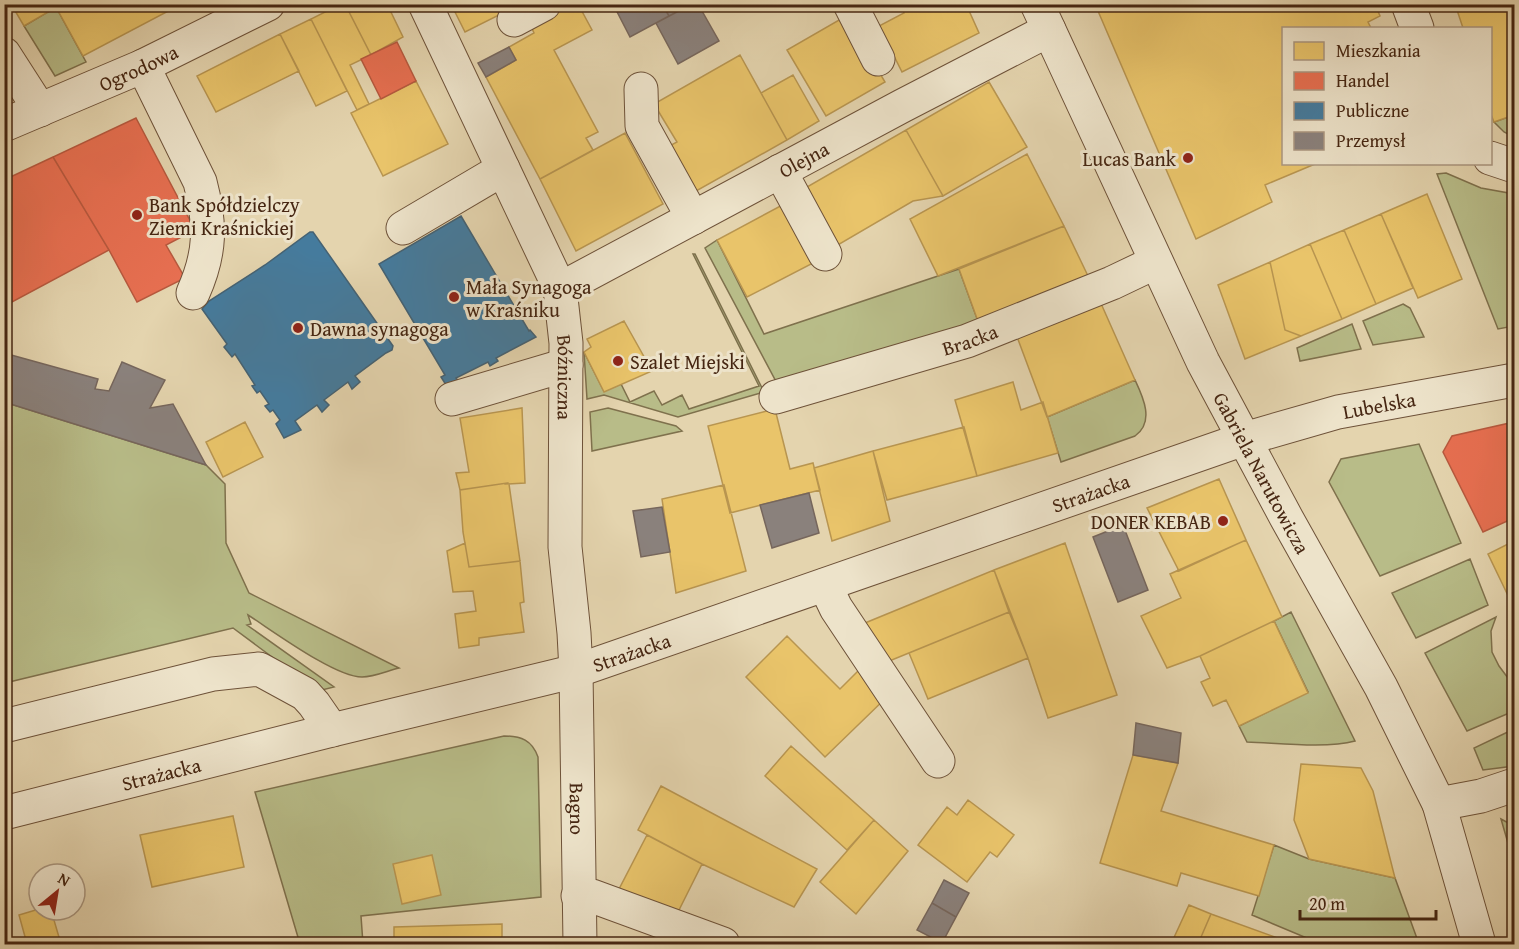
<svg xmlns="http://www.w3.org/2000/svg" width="1519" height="949" viewBox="0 0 1519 949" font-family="'Gentium Book Plus',serif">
	<rect width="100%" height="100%" fill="#e4d4ae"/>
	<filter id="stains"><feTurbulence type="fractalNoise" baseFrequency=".00333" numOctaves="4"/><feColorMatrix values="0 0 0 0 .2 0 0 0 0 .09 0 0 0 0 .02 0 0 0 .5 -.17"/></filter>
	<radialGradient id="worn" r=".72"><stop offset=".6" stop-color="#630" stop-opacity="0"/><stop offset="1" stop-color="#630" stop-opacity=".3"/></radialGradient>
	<path fill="#b8bc88" stroke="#7f714d" stroke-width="1.5" d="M56 7 86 62 55 76 24 26Z
		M1514 115V137L1504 132 1494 122Z
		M1446 173 1481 188 1514 194V326L1498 329 1437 174Z
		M717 240 764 334 959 269 979 324 779 387 705 248Z
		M693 254H695L764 392 678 417 604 395 587 399 584 352 604 391 621 384 630 402 654 391 662 405 682 395 689 409 759 386Z
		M1403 304 1410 308 1424 337 1373 345 1363 321Z
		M1352 324 1361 349 1300 361 1297 348Z
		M1135 380C1143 397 1155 422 1135 436L1061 462 1047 417Z
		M4 402 206 465 225 484 226 543 249 593 399 668C387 671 374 677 362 677 335 677 273 631 248 615L251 624 247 625 334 687 318 691 233 628 5 683Z
		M608 408 676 426 682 431 592 451 590 412Z
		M1419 444 1461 543 1380 576 1329 482 1341 459Z
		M1470 559 1488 605 1416 638 1392 593Z
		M1291 612 1355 741C1326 749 1278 743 1247 742L1239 726 1308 692 1274 621Z
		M1496 617 1491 631 1492 652 1499 666 1514 686V711L1467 731 1425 653Z
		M1514 729V766L1483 770 1474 748Z
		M504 736C521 736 532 740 538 757L541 897 361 916 363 944H300L255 792Z
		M1501 819 1514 826V864Z
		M1274 845 1309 859 1395 878 1419 944H1321L1252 915Z"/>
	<path fill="#e9c46a" stroke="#b89550" stroke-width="1.5" d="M11 4H62L24 26Z
		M62 4H174L176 7 83 56 56 7Z
		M341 4H345L371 55 350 65 369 104 357 110 311 19Z
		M345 4H387L403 37 371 55Z
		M451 4H500L505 12 465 32Z
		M566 4H578L592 30 554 50 598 132 586 138 593 150 540 179 486 77 516 60 509 47 534 33 530 24Z
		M899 4H966L979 33 902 72 879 26 904 13Z
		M1095 4H1375L1380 16 1368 22 1371 28H1284V164H1315L1265 185 1272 202 1196 239Z
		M1455 4H1514V115L1494 122 1490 112V28H1463Z
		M846 16 885 82 826 116 787 50Z
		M311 19 347 91 316 106 280 34Z
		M280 34 299 71 216 112 197 76Z
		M740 55 787 140 689 195 664 149 677 142 654 104Z
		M793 75 819 121 787 140 761 93Z
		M416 81 448 144 383 176 351 113Z
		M989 82 1027 147 943 196 906 130Z
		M906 130 943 196 913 201 831 249 800 191Z
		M625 133 663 204 576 251 540 179Z
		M1027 154 1064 226 938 276 910 219Z
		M1427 194 1462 279 1418 298 1381 214Z
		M786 203 817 261 747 297 717 240Z
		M1381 214 1413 288 1376 304 1344 230Z
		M1064 226 1089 278 979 324 959 269Z
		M1344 230 1376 304 1342 319 1310 244Z
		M1310 244 1342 319 1301 336 1285 330 1270 262Z
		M1270 262 1285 330 1301 336 1245 359 1218 285Z
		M1099 299 1135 380 1047 417 1016 334Z
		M624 321 652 371 604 392 584 352 591 347 587 339Z
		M1013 382 1021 410 1043 402 1058 453 977 476 955 400Z
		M522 408 525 483 506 484 507 483 460 490 456 473 469 472 460 418Z
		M775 409 790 469 813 463 820 490 730 513 708 426Z
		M245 422 263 457 223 477 206 442Z
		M964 427 977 476 887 500 873 451Z
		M873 451 890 521 832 541 814 468Z
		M1219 479 1246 540 1179 571 1147 508Z
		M507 483 506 484H509L520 561 469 567 463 532 460 490Z
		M724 485 746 571 676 593 662 499Z
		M1246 540 1282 617 1200 656 1167 668 1141 616 1181 598 1170 574Z
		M1514 541V608L1488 554Z
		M465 543 469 567 520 561 524 602 520 603 524 632 479 638V645L459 648 455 614 476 611 473 591 453 592 447 551Z
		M1065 543 1117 695 1048 718 1028 658 994 570Z
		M994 570 1009 612 882 664 865 623Z
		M1009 612 1028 658 928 699 909 653Z
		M1274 621 1308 693 1239 726 1226 700 1213 706 1201 682 1210 678 1200 656Z
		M787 636 840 689 863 666 890 694 825 757 746 677Z
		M791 746 874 820 847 850 765 776Z
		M1133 755 1178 763 1161 811 1274 845 1259 896 1181 873 1177 886 1100 863Z
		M1301 764 1361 768 1373 791 1395 878 1309 859 1294 820Z
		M661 786 817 869 794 907 702 864 638 830Z
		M968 800 1014 835 997 857 990 852 967 882 918 845 947 807 957 815Z
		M233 816 244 867 152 887 140 835Z
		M874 820 908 851 856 914 820 882Z
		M647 835 702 864 675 918 617 893Z
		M432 855 441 895 402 904 393 864Z
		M1189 905 1211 914 1198 944H1171Z
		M39 909 51 910 61 944H27L19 915Z
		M1211 914 1294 944H1198Z
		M502 924V944H394V927Z
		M26 939 27 944H6Z"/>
	<path fill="#e76f51" stroke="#b7593e" stroke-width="1.5" d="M397 42 416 81 381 99 361 59Z
		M136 118 195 230 166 245 185 278 137 302 109 250 53 157Z
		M53 157 109 250 12 302 4 285V180Z
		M1514 422V518L1483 532 1443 452 1452 436Z"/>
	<path fill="#457b9d" stroke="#456273" stroke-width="1.5" d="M461 216 529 331 530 330 536 337 496 358 498 361 490 366 488 362 456 378 459 382 448 388 441 377 445 375 379 264Z
		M310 232H313L393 346 392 350 386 353 355 376 360 382 352 389 348 382 324 400 329 405 322 412 317 405 295 421 301 430 284 438 276 424 280 420 273 410 270 412 265 406 269 404 260 391 257 393 252 386 255 385 235 354 232 357 224 347 227 344 202 309 209 301 265 265Z"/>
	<path fill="#8a817c" stroke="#76665c" stroke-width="1.5" d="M613 4H662L669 16 630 37Z
		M662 4H692L669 16Z
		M692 4H698L719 41 678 64 656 23Z
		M509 47 516 60 486 77 478 63Z
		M4 353 98 379 95 389 109 391 122 362 165 380 150 408 173 404 206 465 4 402Z
		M809 493 819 533 772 548 760 505Z
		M662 507 670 552 641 557 633 511Z
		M1123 525 1148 590 1118 602 1093 537Z
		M1136 723 1181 733 1178 763 1133 755Z
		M944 880 969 893 956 917 932 903Z
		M932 903 956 917 942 943 917 930Z"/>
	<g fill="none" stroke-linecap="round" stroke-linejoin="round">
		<g stroke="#6e5239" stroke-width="35">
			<g id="minor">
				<path id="s1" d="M425 4 560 289 566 343 565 547 574 633 576 671 580 944"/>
				<path d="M850 4 878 59"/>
				<path id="s2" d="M1037 4 1203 362 1287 519 1381 687 1439 804 1479 944"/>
				<path d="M1408 4 1417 28"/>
				<path d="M514 20 544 4"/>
				<path d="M4 54 40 110"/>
				<path d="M143 66 200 182C211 224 211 253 193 293"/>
				<path d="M641 89 642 126 693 218"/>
				<path id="s3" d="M4 125 143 66 268 4"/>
				<path d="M1490 158 1514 166"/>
				<path d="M780 171 825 254"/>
				<path d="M403 228 503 169"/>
				<path id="s4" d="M560 289 902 106 1049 30"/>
				<path id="s5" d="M776 397 967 341 1112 283 1156 262"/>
				<path d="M452 399 566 365"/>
				<path d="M825 585 836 608 938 761"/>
				<path d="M4 726 213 674 259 669 305 694 314 704 332 730"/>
				<path d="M1439 804 1481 796 1514 785"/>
				<path id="s6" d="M4 813 332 730 576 671 1244 439 1338 412 1514 380"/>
				<path d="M578 896H592L723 944"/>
			</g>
		</g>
		<use href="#minor" stroke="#ede3ca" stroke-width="33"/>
	</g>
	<g fill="#8f2418" stroke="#ede3ca" stroke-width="2">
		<circle cx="1188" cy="158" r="6"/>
		<circle cx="137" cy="215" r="6"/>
		<circle cx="454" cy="297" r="6"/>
		<circle cx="298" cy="328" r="6"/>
		<circle cx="618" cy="361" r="6"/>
		<circle cx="1223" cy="521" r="6"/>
	</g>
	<g text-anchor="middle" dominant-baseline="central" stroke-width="6" stroke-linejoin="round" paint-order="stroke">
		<g font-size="20" fill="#462612" stroke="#ede3ca">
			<text stroke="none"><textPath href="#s3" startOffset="146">Ogrodowa</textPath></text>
			<text stroke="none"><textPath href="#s4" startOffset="276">Olejna</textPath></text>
			<text stroke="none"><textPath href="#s5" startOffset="202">Bracka</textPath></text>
			<text stroke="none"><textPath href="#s1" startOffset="404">Bóźniczna</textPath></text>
			<text stroke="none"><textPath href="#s6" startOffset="1436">Lubelska</textPath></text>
			<text stroke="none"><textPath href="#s2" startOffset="520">Gabriela Narutowicza</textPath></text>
			<text stroke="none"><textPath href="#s6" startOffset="1134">Strażacka</textPath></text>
			<text stroke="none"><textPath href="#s6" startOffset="648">Strażacka</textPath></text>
			<text stroke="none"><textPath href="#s6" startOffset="162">Strażacka</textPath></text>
			<text stroke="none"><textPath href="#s1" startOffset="836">Bagno</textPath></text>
		</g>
		<g font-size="20" fill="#462612" stroke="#ede3ca" text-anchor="start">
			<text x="1176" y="158" text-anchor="end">Lucas Bank</text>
			<text x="149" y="204">Bank Spółdzielczy<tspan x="149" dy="23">Ziemi Kraśnickiej</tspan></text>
			<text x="466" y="286">Mała Synagoga<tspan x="466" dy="23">w Kraśniku</tspan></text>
			<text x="310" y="328">Dawna synagoga</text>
			<text x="630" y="361">Szalet Miejski</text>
			<text x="1211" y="521" text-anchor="end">DONER KEBAB</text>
		</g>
	</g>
	<rect width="1519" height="949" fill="none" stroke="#e4d4ae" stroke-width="24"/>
	<rect x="6" y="6" width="1507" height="937" fill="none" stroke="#462612" stroke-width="3"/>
	<rect x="12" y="12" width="1495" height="925" fill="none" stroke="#462612" stroke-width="1.5"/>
	<rect x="1282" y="27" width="210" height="138" fill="#ede3ca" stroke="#aa9780" stroke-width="1.5"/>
	<rect x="1294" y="42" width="30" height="18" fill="#e9c46a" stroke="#aa9780" stroke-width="1.5"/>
	<text x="1336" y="57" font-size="18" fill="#462612">Mieszkania</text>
	<rect x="1294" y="72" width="30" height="18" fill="#e76f51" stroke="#aa9780" stroke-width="1.5"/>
	<text x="1336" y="87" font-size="18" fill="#462612">Handel</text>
	<rect x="1294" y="102" width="30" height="18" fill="#457b9d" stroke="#aa9780" stroke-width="1.5"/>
	<text x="1336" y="117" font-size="18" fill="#462612">Publiczne</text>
	<rect x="1294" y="132" width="30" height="18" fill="#8a817c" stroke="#aa9780" stroke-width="1.5"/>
	<text x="1336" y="147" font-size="18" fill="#462612">Przemysł</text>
	<g transform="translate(57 892) rotate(30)"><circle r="28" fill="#ede3ca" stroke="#aa9780" stroke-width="1.5"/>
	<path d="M0-4.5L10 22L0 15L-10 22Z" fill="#8f2418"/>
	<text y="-9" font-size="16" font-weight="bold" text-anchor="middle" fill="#462612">N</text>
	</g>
	<path d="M1300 910v9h136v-9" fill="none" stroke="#462612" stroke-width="3"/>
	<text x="1309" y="910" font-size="18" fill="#462612" stroke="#ede3ca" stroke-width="4.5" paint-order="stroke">20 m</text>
	<rect width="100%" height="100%" filter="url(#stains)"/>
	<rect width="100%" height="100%" fill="url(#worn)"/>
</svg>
